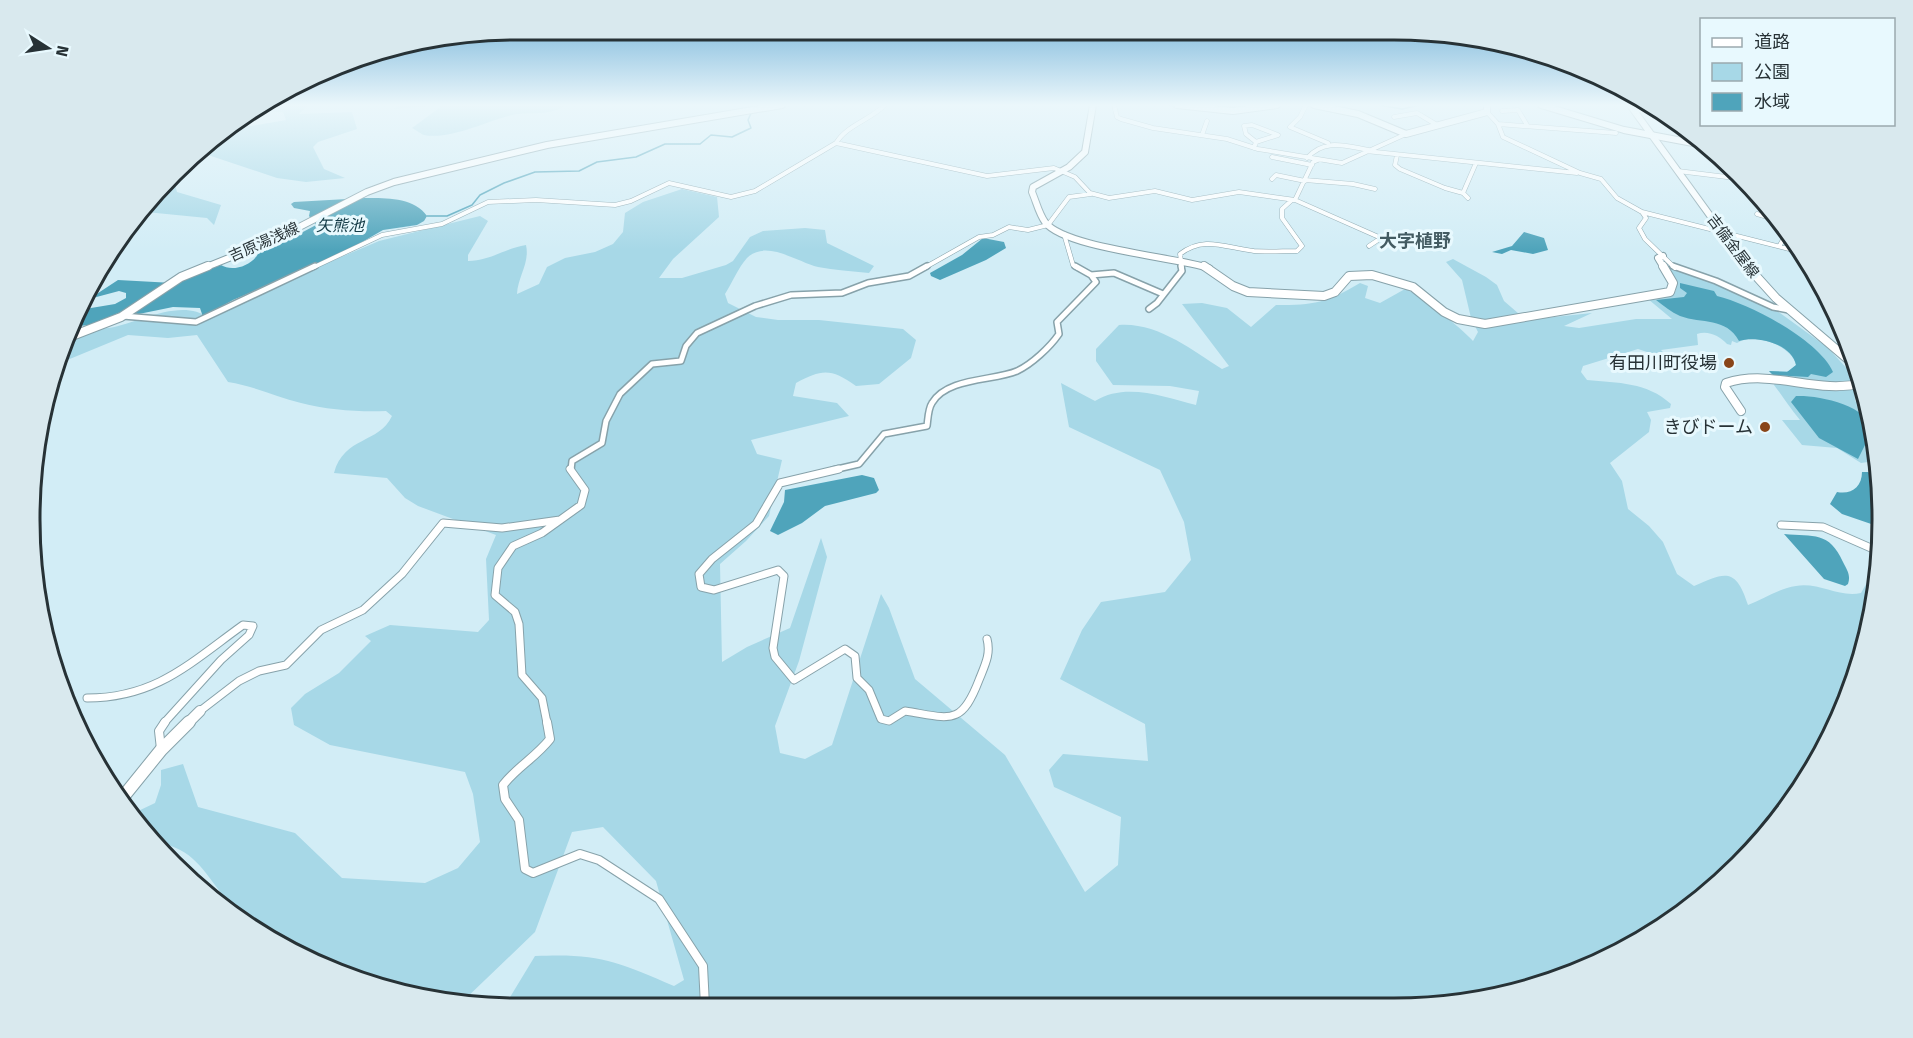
<svg xmlns="http://www.w3.org/2000/svg" width="1913" height="1038" viewBox="0 0 1913 1038" font-family="'Fira Sans','Noto Sans JP',sans-serif">
	<rect width="100%" height="100%" fill="#d2edf6"/>
	<path fill="#a7d8e7" d="M270 105H308L299 114 352 112 357 129 318 142 313 147 324 169 345 178 306 182 277 178 205 154 199 155 221 131 230 126H251L286 120 283 112 258 111Z
		M399 105H566C550 117 530 111 512 115 487 121 450 140 424 135 421 134 416 130 412 128L443 105 393 109Z
		M175 185 177 192 221 205 214 225 207 218 146 212 169 187Z
		M682 189 717 197 719 217 673 259 659 278H682L726 265 733 261 750 237 763 231 805 228 825 230 827 243 874 266 869 273C852 271 834 270 818 267 797 262 766 239 747 258 738 268 732 283 725 294L728 303 756 317 778 320H819L903 329 916 340 911 358 879 384 856 386C831 368 822 369 796 383L793 396 837 403 849 416 751 440 757 454 782 460 769 516 746 541 720 564 722 662 747 647 790 628 821 538 827 557 799 661 775 726 780 753 805 759 832 745 881 594 889 608 915 679 1005 755 1085 892 1118 865 1121 817 1054 787 1049 770 1063 754 1148 761 1145 724 1060 679 1082 630 1101 602 1165 592 1191 560 1184 522 1160 470 1069 427 1061 383 1095 401C1126 382 1164 397 1196 405L1199 391 1170 386 1113 385 1096 361V349L1119 325C1157 322 1192 350 1222 369L1229 366 1182 304 1202 303 1227 308 1251 327 1276 305C1315 305 1326 303 1360 283L1368 286 1365 298 1380 303 1405 289C1420 294 1461 328 1473 341L1478 332 1471 318 1462 280 1446 262 1453 259 1486 277 1497 285 1504 301 1526 320 1592 313 1564 326 1579 328 1636 319H1672L1648 299 1676 291V285L1662 261 1675 270 1703 277 1780 313 1827 347 1853 375 1855 380 1849 384 1854 390 1855 401 1869 409 1876 449 1868 462 1861 463 1837 448 1802 445 1782 420H1800C1789 407 1784 398 1774 385L1776 381 1769 371H1790L1796 365C1792 345 1753 332 1737 343L1732 341 1731 345 1727 344C1720 336 1708 330 1697 334L1698 345 1661 350 1674 364 1653 362 1647 352 1638 349 1583 366 1581 372 1587 380C1618 383 1647 382 1671 404L1670 408 1647 412 1651 420 1649 432 1610 463 1622 481 1628 509 1649 526 1663 542 1677 574 1694 586C1725 572 1736 567 1748 605 1763 599 1780 588 1796 586 1819 582 1839 598 1861 593L1869 579 1879 583 1857 676 1818 763 1761 842 1666 925 1581 971 1457 1004 504 1007 535 956C598 953 617 961 674 986L684 980 656 881 603 827 572 832 535 932 461 1003 392 991 275 943 218 896 221 893C200 865 189 846 152 842L134 813 155 803 161 785V770L183 764 198 807 295 833 342 878 425 883 458 868 480 842 473 794 465 772 330 745 294 725 291 708 305 694 339 673 371 641 365 636 390 625 478 632 489 620 486 559 496 535 418 506 405 498 387 478 334 473C344 436 379 444 392 416L386 411C359 412 327 410 301 403 276 397 254 386 228 382L197 335 168 338 128 335 60 363 75 329C86 329 98 329 109 328 139 323 181 297 209 318L233 303 379 241 480 216 488 221 468 255V261C493 260 503 249 526 245 530 263 518 276 517 294L539 284 547 267 565 258 595 252 613 244 623 232 625 213 643 202Z"/>
	<path fill="#4fa4bb" d="M365 198C385 198 414 197 427 216L424 221 417 225 383 230 343 253 233 300 203 317 200 308 173 307 129 316 123 311 91 325 77 326 85 309 115 304 126 298V293L119 291 89 299 118 280 173 283 221 265C232 272 251 266 258 254L256 250 267 245 273 248 316 225 309 216 310 211 294 208 291 204 294 202Z
		M1524 232 1544 238 1548 250 1533 254 1511 250 1502 254 1492 252 1512 246Z
		M983 238 1004 242 1006 248 986 260 940 280 931 276 930 273 962 255Z
		M1680 283 1714 291 1717 296C1750 304 1819 340 1833 372L1826 377 1811 374 1808 377 1773 375 1769 371 1787 372 1796 365C1792 344 1757 335 1739 341 1726 317 1702 324 1680 316 1671 312 1664 306 1656 300L1684 297 1687 293 1680 288Z
		M1796 396C1818 395 1869 405 1872 431L1858 459 1819 438 1791 402Z
		M1862 472H1868L1881 482V530L1877 526 1842 514 1830 504 1837 492C1851 495 1862 487 1862 472Z
		M862 475 874 478 879 490 876 493 825 506 802 523 778 535 770 531 784 502 785 490Z
		M1784 534C1814 537 1829 531 1843 562 1847 570 1851 575 1848 584L1845 586 1824 579Z"/>
	<g fill="none" stroke-linecap="round" stroke-linejoin="round">
		<path stroke="#4fa4bb" stroke-width="1.5" d="M1168 105 1177 106
			M1379 105 1402 109 1420 105
			M427 216H447L472 205 480 195 504 183 535 172 579 171 597 162 636 157 665 144H700L711 135 732 137 751 128 748 120 752 111"/>
		<g stroke="#87a2aa" stroke-width="5">
			<path id="street-far3" d="M1114 105 1117 117 1121 119 1153 128 1227 139 1258 149 1342 163 1406 134
				M1306 105 1300 117 1290 127 1328 143
				M1634 110 1662 112
				M1502 111 1518 110 1527 125
				M1487 112 1498 124 1503 137 1580 173 1601 179 1617 198 1642 212 1801 252
				M1394 117 1417 113 1437 125
				M1498 124 1616 133
				M1252 125 1278 135 1256 142 1246 134 1244 126Z
				M1202 135 1207 121
				M836 143 987 176 1054 168 1075 177 1090 193 1109 198 1155 191 1192 200 1239 192 1295 200 1381 238 1369 246
				M1254 148 1256 142
				M1366 151 1577 173
				M1397 155 1395 165 1400 169 1445 188 1463 193
				M1272 157 1312 165
				M1717 157 1722 158
				M1307 158C1325 138 1345 146 1369 150
				M1678 171 1743 179
				M1737 178 1740 186 1751 188
				M1272 179 1276 175 1305 181
				M1305 180 1353 184 1375 189
				M1468 198 1463 193 1476 163
				M1751 198 1763 201
				M1295 200 1313 162 1318 160
				M1642 212 1646 218 1639 228 1645 239 1675 268
				M1757 214 1781 221
				M1064 234 1073 265 1078 268
				M1780 245 1788 231
				M312 268 382 235 442 224 488 202 536 200 615 205 631 201 669 183 731 197 755 191 836 143C847 125 870 120 885 105
				M924 268 979 237 993 235 1009 227 1028 230 1048 225 1069 197 1091 194
				M1182 268 1180 254C1204 235 1226 248 1254 251 1268 252 1283 251 1297 251L1302 246 1282 218V209L1292 200"/>
		</g>
		<g stroke="#87a2aa" stroke-width="8">
			<path id="street-far2" d="M1673 266 1716 281 1773 307 1789 310
				M1091 275 1114 273 1163 294
				M1149 309 1157 303 1182 271 1181 266
				M123 316 196 322 315 266
				M571 470 572 461 602 443 606 421 620 394 652 364 681 361 686 346 697 333 755 306 791 295 842 293 868 283 909 276 927 266
				M833 470 859 464 884 434 927 426C928 419 928 409 932 403 947 377 995 381 1017 371 1032 364 1050 347 1059 334L1057 322 1096 282 1091 275 1075 266"/>
		</g>
		<g stroke="#87a2aa" stroke-width="9">
			<path id="street-far1" d="M839 469 780 483 756 524 712 559 699 574 701 587 714 590 778 570 784 576 773 648 775 657 794 680 845 649 855 656 857 678 869 690 881 719 889 721 905 711C950 718 961 727 979 680 985 665 991 654 987 639
				M1781 525 1823 527 1880 552
				M87 698C156 698 190 663 243 625L253 626 249 635 221 660 164 723
				M200 711 239 681 259 671 286 665 321 630 363 610 402 574 443 523 502 528 560 520
				M547 723 542 698 522 675 519 624 515 612 495 595 498 568 513 546 542 533 581 505 585 490 570 469"/>
		</g>
		<g stroke="#87a2aa" stroke-width="10">
			<path id="street" d="M547 722 550 739C536 757 517 767 503 785L505 799 519 820 525 869 533 873 580 854 599 860 659 899 703 966 705 1006
				M161 749 159 731 165 722"/>
		</g>
		<g stroke="#87a2aa" stroke-width="8">
			<path id="secondary-far3" d="M1093 105 1085 152 1069 167 1033 187 1032 192C1036 201 1039 214 1045 222 1064 248 1175 257 1209 268
				M1177 105 1233 111 1277 105
				M1314 105 1358 114 1406 134 1487 112V105
				M1541 105 1624 130 1709 146
				M1663 256 1658 258 1664 268
				M204 268 276 239 367 192 394 182 547 145 782 105"/>
		</g>
		<g stroke="#87a2aa" stroke-width="10">
			<path id="secondary-far2" d="M1204 266 1233 286 1248 292 1324 296 1335 292 1349 276 1372 275 1413 287 1444 312 1458 319 1485 324 1670 292 1673 283 1663 266
				M72 336 121 317 181 277 208 266
				M1741 411 1725 387 1726 383C1772 368 1816 395 1863 383"/>
		</g>
		<g stroke="#87a2aa" stroke-width="12">
			<path id="secondary-far1" d="M188 723 200 711"/>
		</g>
		<g stroke="#87a2aa" stroke-width="14">
			<path id="secondary" d="M123 797 161 750 189 722"/>
		</g>
		<g stroke="#87a2aa" stroke-width="8">
			<path id="primary-far1" d="M1630 105 1748 268"/>
		</g>
		<g stroke="#87a2aa" stroke-width="10">
			<path id="primary" d="M1747 266 1776 298 1857 367"/>
		</g>
		<use href="#street-far3" stroke="#fff" stroke-width="4"/>
		<use href="#street-far2" stroke="#fff" stroke-width="5"/>
		<use href="#street-far1" stroke="#fff" stroke-width="7"/>
		<use href="#street" stroke="#fff" stroke-width="8"/>
		<use href="#secondary-far3" stroke="#fff" stroke-width="6"/>
		<use href="#secondary-far2" stroke="#fff" stroke-width="8"/>
		<use href="#secondary-far1" stroke="#fff" stroke-width="10"/>
		<use href="#secondary" stroke="#fff" stroke-width="12"/>
		<use href="#primary-far1" stroke="#fff" stroke-width="6"/>
		<use href="#primary" stroke="#fff" stroke-width="8"/>
	</g>
	<linearGradient id="sky" x2="0" y2="1"><stop stop-color="#6baed6"/><stop offset="0.42" stop-color="#ebf7fb"/><stop offset="1" stop-color="#ebf7fb" stop-opacity="0"/></linearGradient>
	<rect width="1913" height="250" fill="url(#sky)"/>
	<g fill="#894519" stroke="#e8f9fe" stroke-width="2">
		<circle cx="1729" cy="363" r="6"/>
		<circle cx="1765" cy="427" r="6"/>
	</g>
	<g text-anchor="middle" dominant-baseline="central" stroke-width="6" stroke-linejoin="round" paint-order="stroke">
		<g font-size="15" fill="#273236" stroke="#e8f9fe">
			<text transform="translate(264 242) rotate(-24)">吉原湯浅線</text>
			<text transform="translate(1733 246) rotate(53)">吉備金屋線</text>
		</g>
		<g font-size="16" font-style="italic" fill="#143b46" stroke="#e8f9fe">
			<text x="340" y="225">矢熊池</text>
		</g>
		<g font-size="18" font-weight="bold" fill="#435b62" stroke="#e8f9fe">
			<text x="1415" y="241">大字植野</text>
		</g>
		<g font-size="18" fill="#273236" stroke="#e8f9fe" text-anchor="end">
			<text x="1717" y="363">有田川町役場</text>
			<text x="1753" y="427">きびドーム</text>
		</g>
	</g>
	<path d="M0 0H1913V1038H0ZM518 40H1394A478 478 0 0 1 1872 518V520A478 478 0 0 1 1394 998H518A478 478 0 0 1 40 520V518A478 478 0 0 1 518 40Z" fill="#d9e9ee" fill-rule="evenodd"/>
	<path fill="none" stroke="#273236" stroke-width="3" d="M518 40H1394A478 478 0 0 1 1872 518V520A478 478 0 0 1 1394 998H518A478 478 0 0 1 40 520V518A478 478 0 0 1 518 40Z"/>
	<rect x="1700" y="18" width="195" height="108" fill="#e8f9fe" stroke="#9ba9ae" stroke-width="1.5"/>
	<rect x="1712" y="38" width="30" height="9" fill="#ffffff" stroke="#9ba9ae" stroke-width="1.5"/>
	<text x="1754" y="48" font-size="18" fill="#273236">道路</text>
	<rect x="1712" y="63" width="30" height="18" fill="#a7d8e7" stroke="#9ba9ae" stroke-width="1.5"/>
	<text x="1754" y="78" font-size="18" fill="#273236">公園</text>
	<rect x="1712" y="93" width="30" height="18" fill="#4fa4bb" stroke="#9ba9ae" stroke-width="1.5"/>
	<text x="1754" y="108" font-size="18" fill="#273236">水域</text>
	<g transform="translate(48 48) rotate(102)" stroke="#e8f9fe" stroke-width="4.5" paint-order="stroke">
	<path d="M0-4.5L10 22L0 15L-10 22Z" fill="#273236"/>
	<text y="-9" font-size="16" font-weight="bold" text-anchor="middle" fill="#273236">N</text>
	</g>
</svg>
